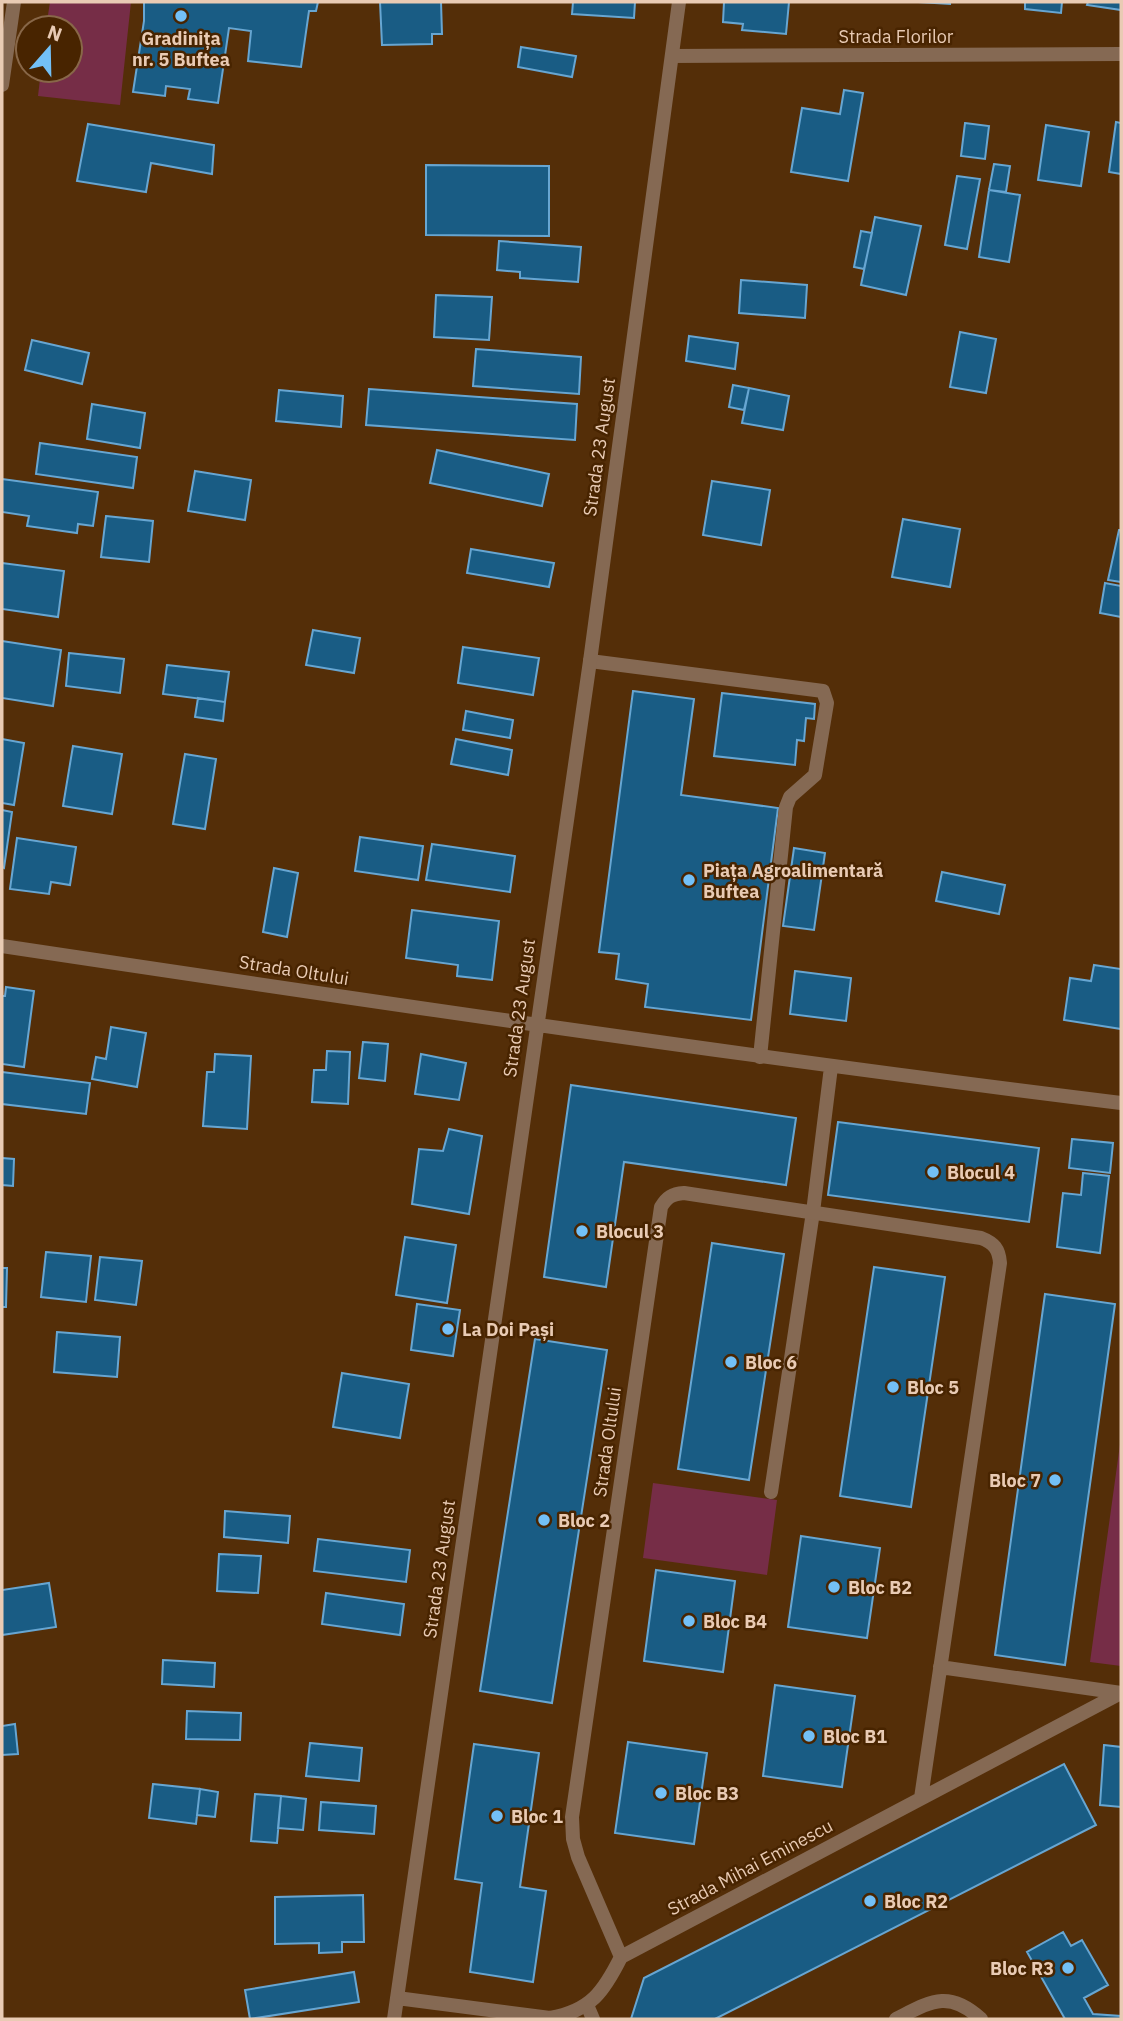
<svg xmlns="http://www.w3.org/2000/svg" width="1123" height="2021" viewBox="0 0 1123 2021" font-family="'IBM Plex Sans',sans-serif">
	<rect width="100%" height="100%" fill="#542e08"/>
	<path fill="#762d47" d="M50 2H131L120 105 38 96 41 70H70V28H46Z
		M1121 1437V1666L1090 1662Z
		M653 1483 777 1500 767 1575 643 1558Z"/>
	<path fill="#195c84" stroke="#67a6d2" stroke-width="2" d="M144 2H318L316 11H309L301 67 248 61 251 31 229 28 218 103 188 99 190 89 166 86 165 96 133 92 144 21Z
		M380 2H441L442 34H432V44L382 45Z
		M573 2H635L634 18 572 14Z
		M724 2H789L786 34 742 30 743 24 723 22Z
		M918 2H950V4Z
		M1025 2H1062L1061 13 1025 9Z
		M1088 2H1121V10L1087 5Z
		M521 47 576 56 572 77 518 67Z
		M844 90 863 93 848 181 791 172 802 108 840 114Z
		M1116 122 1121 123V174L1109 172Z
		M965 123 989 126 985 159 961 156Z
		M88 124 214 145 212 174 151 163 146 192 77 181Z
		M1046 125 1089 132 1081 186 1038 180Z
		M994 164 1010 166 1006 192 989 190Z
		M426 165 549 166V236L426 235Z
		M957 176 980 179 967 249 945 245Z
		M989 190 1020 195 1009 262 979 257Z
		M875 217 921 226 906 295 861 285Z
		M861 231 872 233 864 269 854 267Z
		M499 241 581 247 578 282 520 278V272L497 270Z
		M741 280 807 285 805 318 739 313Z
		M436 295 492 297 489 340 434 337Z
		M960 332 996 339 986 393 950 387Z
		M689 336 738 343 735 369 686 361Z
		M32 340 89 353 82 384 25 370Z
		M476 349 581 357 579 394 473 386Z
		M733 385 749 388 744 410 729 407Z
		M749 388 789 396 783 430 742 423Z
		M369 389 577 404 575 440 366 425Z
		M279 390 343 396 341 427 276 421Z
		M92 404 145 413 140 448 87 439Z
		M40 443 137 457 133 488 36 474Z
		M437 450 549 474 542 506 430 483Z
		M195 471 251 480 245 520 188 511Z
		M2 479 98 492 93 526 78 524 77 533 27 526 29 516 2 512Z
		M712 481 770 490 761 545 703 535Z
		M106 516 153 521 149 562 101 557Z
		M903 519 960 529 950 587 892 577Z
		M1119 530H1121V582L1108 580Z
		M471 549 554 563 549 587 467 573Z
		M2 563 64 571 58 617 2 609Z
		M1105 583 1121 586V617L1100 613Z
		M313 630 360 638 354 673 306 665Z
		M2 641 61 650 53 706 2 698Z
		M463 647 539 658 533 695 458 683Z
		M69 653 124 659 120 693 66 686Z
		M167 665 229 672 225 702 163 694Z
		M633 691 694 699 681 795 778 808 751 1020 645 1007 648 984 616 979 619 954 599 952Z
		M722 693 815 704 814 719 806 718 804 741 797 740 795 765 714 756Z
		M198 698 225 702 223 721 195 717Z
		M466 711 513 720 510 738 463 730Z
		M2 739 24 743 14 805 2 803Z
		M456 739 512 750 508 775 451 764Z
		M73 746 122 754 112 814 63 806Z
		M185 754 216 759 205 829 173 824Z
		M2 810 12 812 4 868 2 867Z
		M360 837 423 846 418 880 355 871Z
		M17 838 76 847 70 885 51 882 49 894 10 889Z
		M432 844 515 856 510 892 426 880Z
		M794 848 825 853 814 930 783 926Z
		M274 868 298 873 287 937 263 932Z
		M942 872 1005 885 999 914 936 901Z
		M412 910 499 921 492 980 457 976 458 965 406 958Z
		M1094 965 1121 969V1029L1064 1020 1070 978 1091 981Z
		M795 971 851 978 846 1021 790 1014Z
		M6 987 34 991 24 1067 2 1064V996H5Z
		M111 1027 146 1033 137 1087 92 1079 96 1057 106 1059Z
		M363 1042 388 1044 385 1081 359 1078Z
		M327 1051 350 1052 348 1104 312 1102 314 1070H326Z
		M215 1054 251 1056 247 1129 203 1126 207 1072H214Z
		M421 1054 466 1063 459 1100 415 1094Z
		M2 1072 90 1083 86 1114 2 1104Z
		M571 1085 796 1118 786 1185 624 1162 606 1287 544 1277Z
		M838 1122 1039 1148 1029 1222 828 1195Z
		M449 1129 482 1136 469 1214 412 1204 419 1149 443 1151Z
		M1072 1139 1113 1143 1110 1173 1069 1168Z
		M2 1158 14 1159 13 1186 2 1185Z
		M1083 1173 1109 1176 1100 1253 1057 1247 1063 1193 1081 1195Z
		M405 1237 456 1245 447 1303 396 1295Z
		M712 1243 784 1254 749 1480 678 1469Z
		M46 1252 91 1256 86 1302 41 1297Z
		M100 1257 142 1261 136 1305 95 1300Z
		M874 1267 945 1277 911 1507 840 1496Z
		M2 1268H7L6 1307H2Z
		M1045 1294 1115 1304 1065 1665 995 1655Z
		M417 1304 460 1310 453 1356 411 1350Z
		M57 1332 120 1337 117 1377 54 1372Z
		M535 1339 607 1350 552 1703 480 1691Z
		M342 1373 409 1384 400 1438 333 1427Z
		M225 1511 290 1516 288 1543 224 1537Z
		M801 1536 880 1548 867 1638 788 1627Z
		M318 1539 410 1550 406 1582 314 1571Z
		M219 1554 261 1556 258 1593 217 1591Z
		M656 1570 735 1581 723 1672 644 1661Z
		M49 1583 56 1627 2 1635V1590Z
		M326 1593 404 1604 400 1635 322 1624Z
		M163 1660 215 1663 214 1687 162 1684Z
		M775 1685 855 1696 842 1787 763 1776Z
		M187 1711 241 1713 240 1740 186 1739Z
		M15 1724 18 1754 2 1755V1726Z
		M628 1742 707 1753 694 1844 615 1833Z
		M310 1743 362 1748 359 1781 306 1776Z
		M474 1744 539 1753 520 1887 546 1891 533 1982 470 1972 482 1883 455 1879Z
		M1104 1745 1121 1747V1807L1100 1805Z
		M1064 1764 1096 1825 715 2019H631L644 1978Z
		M153 1784 200 1789 196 1824 149 1818Z
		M200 1789 218 1792 215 1817 197 1815Z
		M255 1794 281 1796 277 1843 251 1841Z
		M281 1796 306 1799 303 1830 278 1828Z
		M321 1802 376 1806 374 1834 319 1830Z
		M363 1895 364 1942H342V1952L319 1953V1943L275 1944V1897Z
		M1063 1932 1071 1946 1082 1940 1108 1985 1084 1998 1093 2014 1121 2016V2019H1065L1027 1952Z
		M354 1972 359 2002 250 2019 245 1990Z"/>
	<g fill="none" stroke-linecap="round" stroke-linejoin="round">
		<path stroke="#856953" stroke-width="14" d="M590 661 823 691 827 703 815 775 790 797 786 807 760 1057
			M771 1492 813 1212
			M587 2005 593 2019
			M896 2019C930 2002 948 1989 981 2019"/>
		<path stroke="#856953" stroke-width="14" d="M672 56 1121 54
			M2 85 14 2
			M2 946C375 1002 747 1057 1121 1103
			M813 1212 831 1067
			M940 1667 1121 1693
			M621 1957 578 1857 573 1839 572 1817 661 1207C667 1197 672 1194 684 1193L981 1238C994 1243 999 1249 1000 1263L921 1798
			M397 1998 550 2018C591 2011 604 1991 621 1957L1121 1693
			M394 2019 590 661 679 2"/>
	</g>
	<g fill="#73c0f6" stroke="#482400" stroke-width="2.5">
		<circle cx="181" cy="16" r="7"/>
		<circle cx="689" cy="880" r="7"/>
		<circle cx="933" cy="1172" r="7"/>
		<circle cx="582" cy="1231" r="7"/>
		<circle cx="448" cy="1329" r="7"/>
		<circle cx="731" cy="1362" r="7"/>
		<circle cx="893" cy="1387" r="7"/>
		<circle cx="1055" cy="1480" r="7"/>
		<circle cx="544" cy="1520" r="7"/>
		<circle cx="834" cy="1587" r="7"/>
		<circle cx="689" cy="1621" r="7"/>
		<circle cx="809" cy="1736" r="7"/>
		<circle cx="661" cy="1793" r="7"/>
		<circle cx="497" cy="1816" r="7"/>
		<circle cx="870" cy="1901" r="7"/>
		<circle cx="1068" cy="1968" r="7"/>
	</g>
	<g text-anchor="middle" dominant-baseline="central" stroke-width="5" stroke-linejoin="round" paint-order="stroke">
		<g font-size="18" fill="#e9cbb4" stroke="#482400">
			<text x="896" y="36">Strada Florilor</text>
			<text transform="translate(599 447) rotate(-82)">Strada 23 August</text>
			<text transform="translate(294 970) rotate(9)">Strada Oltului</text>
			<text transform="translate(519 1008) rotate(-82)">Strada 23 August</text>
			<text transform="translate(607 1442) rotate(-82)">Strada Oltului</text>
			<text transform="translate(439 1569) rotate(-82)">Strada 23 August</text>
			<text transform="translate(750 1867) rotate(-28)">Strada Mihai Eminescu</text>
		</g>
		<g font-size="18" font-weight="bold" fill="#e9cbb4" stroke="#482400" text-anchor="start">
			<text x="181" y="38" text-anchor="middle">Gradinița<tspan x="181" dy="21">nr. 5 Buftea</tspan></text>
			<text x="703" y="870">Piața Agroalimentară<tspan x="703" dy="21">Buftea</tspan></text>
			<text x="947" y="1172">Blocul 4</text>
			<text x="596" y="1231">Blocul 3</text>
			<text x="462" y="1329">La Doi Pași</text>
			<text x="745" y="1362">Bloc 6</text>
			<text x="907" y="1387">Bloc 5</text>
			<text x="1041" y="1480" text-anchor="end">Bloc 7</text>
			<text x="558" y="1520">Bloc 2</text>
			<text x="848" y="1587">Bloc B2</text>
			<text x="703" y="1621">Bloc B4</text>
			<text x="823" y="1736">Bloc B1</text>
			<text x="675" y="1793">Bloc B3</text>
			<text x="511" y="1816">Bloc 1</text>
			<text x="884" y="1901">Bloc R2</text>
			<text x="1054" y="1968" text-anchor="end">Bloc R3</text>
		</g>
	</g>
	<rect width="1123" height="2021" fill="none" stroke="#e9cbb4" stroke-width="7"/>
	<g transform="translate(49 49) rotate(20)"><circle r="33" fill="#482400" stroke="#886748" stroke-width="2"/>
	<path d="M0-5L12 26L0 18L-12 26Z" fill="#73c0f6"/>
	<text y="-10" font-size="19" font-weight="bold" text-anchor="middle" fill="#e9cbb4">N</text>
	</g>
</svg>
